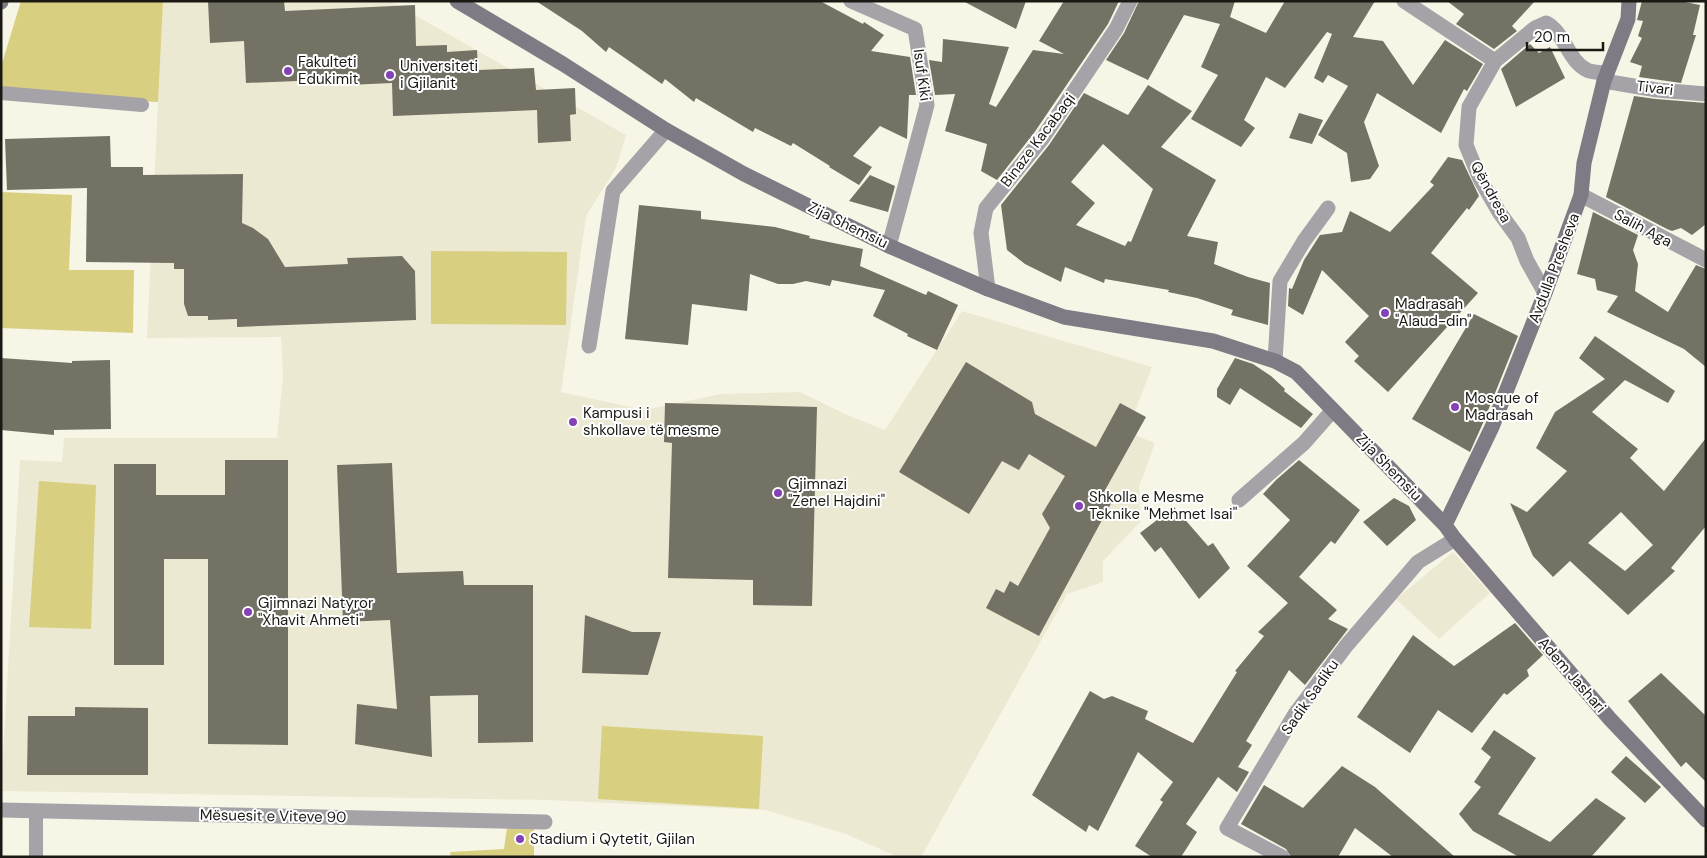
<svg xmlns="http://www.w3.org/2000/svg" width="1707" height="858" viewBox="0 0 1707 858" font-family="'DM Sans',sans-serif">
	<rect width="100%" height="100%" fill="#f7f5e5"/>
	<path fill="#ece9d2" d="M21 1H390L626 135 616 168 586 216 561 392 644 410 721 394 800 392 847 415 885 430 962 311 1152 367 1127 432 1155 443 1139 487 1140 522 1103 561V582L1067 594 921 857H898L846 834 765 810 547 800 1 791 20 460 62 462 64 438H277L283 376 281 337 147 338 158 102 1 91V67Z
		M1453 552 1490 593 1439 639 1396 599Z"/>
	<path fill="#d8cf81" d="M21 1H163L158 102 1 91V67Z
		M1 192 72 195 69 270H134L133 333 1 328Z
		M431 251 567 252 566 325 431 324Z
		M39 481 96 485 91 629 29 627Z
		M602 726 763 736 759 809 598 799Z
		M507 828H534V857H451L450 852 504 849Z"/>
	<path fill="#737264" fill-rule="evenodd" d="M208 1H284L285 11 415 5 416 46 447 45V52L477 50 478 70 534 68 536 90 575 88 576 114 570 115 571 141 538 143 537 110 393 116 392 83 348 85V79L246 83 244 41 210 43Z
		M536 1H820L863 24 864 22 884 35 871 51 910 57 916 95H909L907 139 880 126 853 156 872 167 859 185 829 167 830 166 793 143 791 146 755 128 753 132 696 98 694 102 665 79 662 84 609 47 606 52 582 31Z
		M963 1H1026L1016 29Z
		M1064 1H1119L1108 24 1034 133 997 180 981 171 987 144 945 131 955 94 935 95 929 60 942 62 943 39 1009 47 989 104 996 107 1033 50 1064 54 1039 41Z
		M1139 1H1235L1230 17 1266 33 1285 1H1375L1353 37 1383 41 1413 85 1445 40 1483 64 1467 91 1464 89 1441 133 1377 93 1364 122 1379 166 1370 179 1351 182 1347 153 1318 135 1348 86 1328 75 1323 83 1314 78 1332 34 1327 32 1285 88 1266 77 1244 120 1255 128 1241 147 1191 119 1218 75 1201 67 1220 24 1184 15 1148 80 1106 60 1124 33Z
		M1447 1H1535L1512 26 1517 31 1494 49 1456 24 1464 14Z
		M1642 1H1680L1700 5 1693 35H1696L1681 83 1639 77 1642 66 1630 62 1642 38 1638 36 1643 21 1637 20Z
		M1530 44 1539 53 1550 47 1565 78 1516 107 1501 69Z
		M1148 85 1192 111 1161 147 1216 180 1187 236 1218 242 1214 264 1248 277 1270 283 1268 325 1231 315 1233 310 1197 298 1168 292 1169 290 1105 279 1104 283 1065 267 1061 282 1025 264 1007 250 1001 205 1049 145 1084 93 1128 115ZM1103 144 1153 189 1131 242 1128 241 1125 246 1076 225 1095 203 1071 182Z
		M1634 96 1656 99 1706 103V224L1692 235 1681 228 1672 231 1667 229 1606 197Z
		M1299 113 1323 120 1312 144 1289 138Z
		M110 136 111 167H143V175L243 174 242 223 253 228 268 239 285 267 348 264 347 258 402 256 415 271 416 320 237 327V319L208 320V316H188L184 304V269H174V263L86 262 87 188 7 190 5 139Z
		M1448 157 1462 160 1479 196 1469 210 1467 208 1431 253 1478 293 1388 392 1354 361 1359 356 1345 342 1369 316 1322 270 1303 315 1288 306 1289 288 1292 289 1304 260 1320 235 1342 232 1350 211 1390 232 1434 185 1430 182Z
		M870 175 895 186 888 212 849 201Z
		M639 205 701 211V219L775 227 810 236 809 238 863 249 860 266 926 295 928 291 958 305 937 350 907 336 908 334 873 316 885 290 832 280 830 286 806 281 793 284H778L750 274 747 311 692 304 688 345 625 339Z
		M1593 212 1638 235 1633 250 1638 264 1635 291 1668 312 1696 265 1706 269V367L1684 349 1607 312 1618 296 1597 290 1595 279 1577 274Z
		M1474 314 1518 336 1483 423 1470 452 1412 419Z
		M1595 336 1675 391 1668 403 1625 380 1592 412 1638 449 1630 458 1664 491 1706 438V526L1671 568 1675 571 1628 615 1570 561 1553 577 1533 556 1510 503 1527 512 1567 471 1536 448 1555 412 1605 379 1579 358ZM1621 512 1653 545 1625 571 1588 543Z
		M1 358 72 363V361L110 360 111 429 54 430V435L1 430Z
		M1235 358 1253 364 1271 376 1285 389 1284 391 1313 414 1301 428 1240 388 1230 405 1217 397V389Z
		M966 362 1032 402 1035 414 1096 447 1120 403 1146 417 1104 492 1114 498 1039 636 986 608 996 589 1004 593 1010 581 1018 586 1050 528 1042 514 1065 476 1029 454 1019 470 1002 461 969 514 899 472Z
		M665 403 817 407 812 606 753 605V580L668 578 672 443 664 442Z
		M225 460H288V745L208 744V559H164V665H114V464H156V495H225Z
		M1299 460 1360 510 1335 544 1331 541 1299 577 1337 610 1328 619 1348 629 1305 685 1289 670 1246 741 1252 745 1238 767 1249 772 1237 792 1218 777 1186 824 1197 832 1181 857H1152L1135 846 1163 802 1160 800 1173 782 1138 752 1098 831 1089 825 1086 832 1032 795 1090 691 1104 699 1112 696 1148 711 1145 719 1193 743 1237 672 1235 671 1264 636 1258 632 1288 603 1247 566 1290 520 1263 494 1276 480Z
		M392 463 397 573 463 571 464 585H533V742L478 743V695L430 696 432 757 355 744 357 704 397 709 390 620 343 622 337 465Z
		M1394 498 1409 506 1416 520 1387 546 1363 522Z
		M1174 507 1208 546 1213 543 1230 568 1199 599 1161 547 1155 552 1140 533Z
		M585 615 632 632H661L648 675 582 673Z
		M1515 623 1543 655 1527 670 1529 676 1507 695 1504 693 1472 733 1438 710 1410 753 1357 717 1413 635 1454 666Z
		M1661 673 1706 716V782L1686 762 1681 767 1628 701Z
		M75 707 148 708V775H27L28 716H75Z
		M1494 730 1536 758 1498 814 1550 842 1596 798 1626 818 1591 857H1519L1473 831 1459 814 1481 787 1474 782 1491 757 1481 749Z
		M1626 756 1661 787 1645 803 1611 772Z
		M1342 766 1375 787 1455 857H1393L1355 828 1338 857H1291L1286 849 1241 824 1264 785 1303 808Z"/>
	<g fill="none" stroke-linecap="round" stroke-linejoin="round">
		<path stroke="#a5a2a8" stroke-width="14" d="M1 93 142 105
			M36 857V811"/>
		<path stroke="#a5a2a8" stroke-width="15" d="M851 1 915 29 927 105 889 246
			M1404 1 1495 61
			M1604 81 1657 90 1706 94
			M1581 195 1706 260
			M988 289 981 233 986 208 1042 139 1116 29 1130 1
			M1545 293 1527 261 1518 238 1499 212 1480 179 1466 145 1469 107 1495 61 1535 28 1546 23C1565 33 1568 61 1587 70 1592 73 1601 72 1607 73
			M589 346 613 191 666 130
			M1275 361 1280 281 1304 241 1328 208
			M1239 500 1304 443 1333 410
			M1 810 545 822
			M1282 857 1227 828 1295 714 1346 646 1418 562 1455 539"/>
		<path stroke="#7f7a83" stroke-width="15" d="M457 1 563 64 666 130 744 174 889 246 988 289 1064 317 1213 341 1275 361 1296 372 1445 525 1455 539 1610 719 1706 820
			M1 2V1
			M1445 525 1492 427 1545 293 1581 195 1584 163 1604 81 1628 19 1629 1"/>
	</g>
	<g fill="#8542b6" stroke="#fff" stroke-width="2">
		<circle cx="288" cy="71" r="5"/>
		<circle cx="390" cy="75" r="5"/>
		<circle cx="1385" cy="313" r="5"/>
		<circle cx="1455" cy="407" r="5"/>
		<circle cx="573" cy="422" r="5"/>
		<circle cx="778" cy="493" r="5"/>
		<circle cx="1079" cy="506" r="5"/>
		<circle cx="248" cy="612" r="5"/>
		<circle cx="520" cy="839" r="5"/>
	</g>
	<g text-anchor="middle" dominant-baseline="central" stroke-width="4" stroke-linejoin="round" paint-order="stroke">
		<g font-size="15" fill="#1a1914" stroke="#fff" text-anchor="start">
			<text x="298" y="62">Fakulteti<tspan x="298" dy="17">Edukimit</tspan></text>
			<text x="400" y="66">Universiteti<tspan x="400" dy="17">i Gjilanit</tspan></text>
			<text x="1395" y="304">Madrasah<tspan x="1395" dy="17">"Alaud-din"</tspan></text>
			<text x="1465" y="398">Mosque of<tspan x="1465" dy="17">Madrasah</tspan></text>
			<text x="583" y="413">Kampusi i<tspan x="583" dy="17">shkollave të mesme</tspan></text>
			<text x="788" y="484">Gjimnazi<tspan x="788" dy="17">"Zenel Hajdini"</tspan></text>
			<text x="1089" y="497">Shkolla e Mesme<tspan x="1089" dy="17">Teknike ''Mehmet Isai''</tspan></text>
			<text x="258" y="603">Gjimnazi Natyror<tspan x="258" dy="17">"Xhavit Ahmeti"</tspan></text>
			<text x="530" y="839">Stadium i Qytetit, Gjilan</text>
		</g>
		<g font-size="15" fill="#1a1914" stroke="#fff">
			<text transform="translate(922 75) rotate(82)">Isuf Kiki</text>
			<text transform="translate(1655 88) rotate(7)">Tivari</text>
			<text transform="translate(1038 140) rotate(-53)">Binaze Kacabaqi</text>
			<text transform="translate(1491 192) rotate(61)">Qëndresa</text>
			<text transform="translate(848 225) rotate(26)">Zija Shemsiu</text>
			<text transform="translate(1643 228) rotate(28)">Salih Aga</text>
			<text transform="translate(1554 268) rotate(-69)">Avdulla Presheva</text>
			<text transform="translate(1389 467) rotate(46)">Zija Shemsiu</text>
			<text transform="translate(1572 675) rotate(49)">Adem Jashari</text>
			<text transform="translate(1310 697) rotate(-55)">Sadik Sadiku</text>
			<text transform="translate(273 816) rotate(1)">Mësuesit e Viteve 90</text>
		</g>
	</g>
	<rect width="1707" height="858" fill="none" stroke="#1a1914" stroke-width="5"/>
	<path d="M1527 42v8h76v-8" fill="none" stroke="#1a1914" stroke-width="2.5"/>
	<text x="1534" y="42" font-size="15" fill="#1a1914" stroke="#ffffff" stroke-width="4" paint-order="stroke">20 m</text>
</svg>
